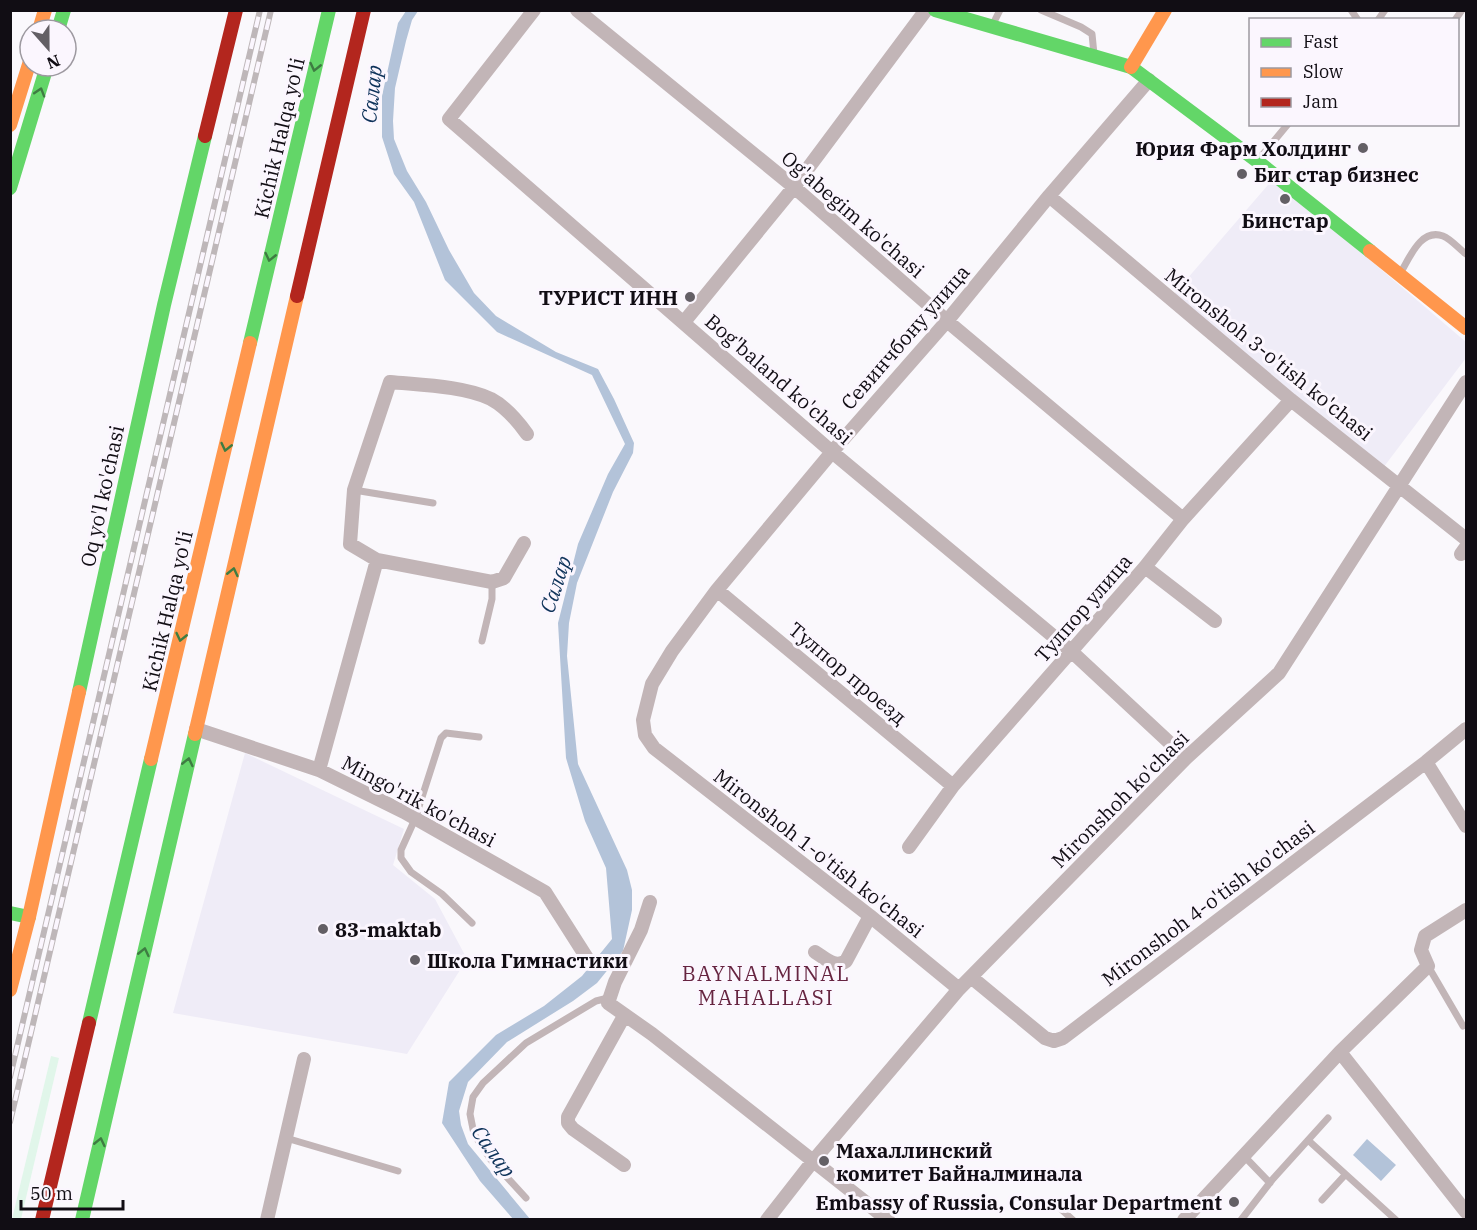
<svg xmlns="http://www.w3.org/2000/svg" width="1477" height="1230" viewBox="0 0 1477 1230" font-family="'IBM Plex Serif',serif">
	<rect width="100%" height="100%" fill="#faf8fc"/>
	<path fill="#efecf7" d="M1274 178 1466 342V358L1383 468 1174 294Z
		M245 753 404 829 393 865 435 899 467 959 407 1054 173 1013Z"/>
	<path fill="#e1f6ea" d="M51 1056 59 1058 21 1219H12Z"/>
	<path fill="#b3c3d9" d="M406 11H418L412 20 406 41 395 88 393 121 394 139 407 171 426 202 449 250 474 293 496 316 556 352 598 369 614 399 634 443 633 453 613 492 577 583 569 623 567 656 578 764 627 870 632 890V910L623 951 597 983 573 1001 507 1042 468 1082 459 1111 461 1125 468 1144 530 1219H513L480 1181 442 1123 449 1082 496 1035 544 1006 582 976 612 939 606 868 585 821 566 758 558 623 578 544 608 474 625 444 592 375 497 332 445 280 414 202 394 174 382 137V96L398 23Z
		M1367 1139 1396 1165 1381 1181 1353 1155Z"/>
	<g fill="none" stroke-linecap="round" stroke-linejoin="round">
		<path stroke="#c2b5b7" stroke-width="7" d="M1041 10 1081 27 1092 34 1094 54
			M1351 10 1358 20
			M1378 20 1385 10
			M1455 20 1462 10
			M993 24 1000 10
			M1259 159 1288 124
			M1401 272C1410 257 1421 228 1443 236 1451 239 1459 249 1466 254
			M354 490 433 503
			M482 641 492 599V582
			M472 923 442 894 411 872 401 858V850L415 819 441 738 446 733 479 737
			M1428 966 1463 1026
			M286 1138 398 1171
			M1309 1141 1396 1220
			M1243 1155 1270 1183
			M526 1198 491 1160 474 1134 470 1114 473 1097 483 1083 526 1043 596 1001 608 998
			M1322 1200 1345 1175
			M1054 1203 1073 1220
			M1241 1220 1272 1180 1328 1118"/>
		<path stroke="#c2b5b7" stroke-width="14" d="M534 10 449 119 832 452 1071 651 1186 758
			M577 10 794 187 947 321 1183 519
			M1049 196 1291 400 1466 539
			M684 322 794 187 926 10
			M524 543 504 578 492 582 377 560 350 544 354 490 390 382C420 385 464 386 491 399 506 407 517 420 527 434
			M1461 554 1466 547
			M1145 567 1215 621
			M717 590 953 786
			M196 729 319 770 404 812 545 892 587 958
			M1426 762 1466 826
			M319 770 377 560
			M909 847 953 786 1145 567 1183 519 1291 400
			M650 902 641 930 615 982 608 1003 652 1034 888 1220
			M815 952C825 958 835 969 846 961L870 916
			M971 977 1045 1038 1054 1041 1063 1038 1426 762 1466 729
			M959 989 870 916 654 748 645 735 643 720 652 684 672 651 717 590 832 452 947 321 1049 196 1149 80
			M624 1016 568 1117V1123L573 1129 624 1165
			M1340 1052 1466 1212
			M267 1220 304 1059
			M767 1220 813 1161 959 989 1186 758 1279 673 1466 382
			M1184 1220 1340 1052 1428 966 1421 950 1425 936 1466 910"/>
		<path stroke="#63d668" stroke-width="14" d="M935 10 1131 67 1257 161 1370 251
			M58 30 64 10
			M10 188 47 66
			M250 343 329 10
			M79 692 164 305 205 136
			M10 913 29 917
			M89 1023 151 759
			M82 1220 195 734"/>
		<path stroke="#ff974d" stroke-width="14" d="M39 30 45 10
			M1131 67 1165 10
			M10 125 30 61
			M1370 251 1466 328
			M195 734 297 296
			M151 759 250 343
			M10 990 29 917 79 692"/>
		<path stroke="#b3261e" stroke-width="14" d="M205 136 236 10
			M297 296 364 10
			M42 1220 89 1023"/>
		<g stroke="#beb7b9" stroke-width="6">
			<path id="rail" d="M10 1077 260 10
				M10 1122 271 10"/>
		</g>
		<use href="#rail" stroke="#fbf6fe" stroke-width="4" stroke-dasharray="11" stroke-linecap="butt"/>
	</g>
	<defs><path id="oneway-chevron" d="M-2-3.5L2.5 0L-2 3.5" fill="none" stroke-width="1.6" stroke-linecap="round" stroke-linejoin="round" transform="scale(1.5)"/></defs>
	<g stroke="#3e7c42">
		<use href="#oneway-chevron" transform="translate(315 67) rotate(103)"/>
		<use href="#oneway-chevron" transform="translate(40 92) rotate(-73)"/>
		<use href="#oneway-chevron" transform="translate(270 257) rotate(103)"/>
		<use href="#oneway-chevron" transform="translate(226 447) rotate(103)"/>
		<use href="#oneway-chevron" transform="translate(233 572) rotate(-77)"/>
		<use href="#oneway-chevron" transform="translate(181 637) rotate(103)"/>
		<use href="#oneway-chevron" transform="translate(188 762) rotate(-77)"/>
		<use href="#oneway-chevron" transform="translate(144 952) rotate(-77)"/>
		<use href="#oneway-chevron" transform="translate(100 1142) rotate(-77)"/>
	</g>
	<g fill="#635f65" stroke="#fbf6fe" stroke-width="2">
		<circle cx="1363" cy="148" r="6"/>
		<circle cx="1242" cy="174" r="6"/>
		<circle cx="1285" cy="199" r="6"/>
		<circle cx="690" cy="297" r="6"/>
		<circle cx="323" cy="929" r="6"/>
		<circle cx="415" cy="960" r="6"/>
		<circle cx="824" cy="1161" r="6"/>
		<circle cx="1234" cy="1202" r="6"/>
	</g>
	<g text-anchor="middle" dominant-baseline="central" stroke-width="6" stroke-linejoin="round" paint-order="stroke">
		<g font-size="20" fill="#110d14" stroke="#fbf6fe">
			<text transform="translate(279 138) rotate(-77)">Kichik Halqa yo'li</text>
			<text transform="translate(853 214) rotate(41)">Og'abegim ko'chasi</text>
			<text transform="translate(905 337) rotate(-49)">Севинчбону улица</text>
			<text transform="translate(1269 354) rotate(39)">Mironshoh 3-o'tish ko'chasi</text>
			<text transform="translate(779 379) rotate(41)">Bog'baland ko'chasi</text>
			<text transform="translate(102 496) rotate(-78)">Oq yo'l ko'chasi</text>
			<text transform="translate(1083 608) rotate(-49)">Тулпор улица</text>
			<text transform="translate(167 611) rotate(-77)">Kichik Halqa yo'li</text>
			<text transform="translate(848 673) rotate(40)">Тулпор проезд</text>
			<text transform="translate(1120 799) rotate(-45)">Mironshoh ko'chasi</text>
			<text transform="translate(419 801) rotate(28)">Mingo'rik ko'chasi</text>
			<text transform="translate(819 853) rotate(38)">Mironshoh 1-o'tish ko'chasi</text>
			<text transform="translate(1208 903) rotate(-37)">Mironshoh 4-o'tish ko'chasi</text>
		</g>
		<g font-size="20" font-weight="bold" fill="#110d14" stroke="#fbf6fe" text-anchor="start">
			<text x="1351" y="148" text-anchor="end">Юрия Фарм Холдинг</text>
			<text x="1254" y="174">Биг стар бизнес</text>
			<text x="1285" y="220" text-anchor="middle">Бинстар</text>
			<text x="678" y="297" text-anchor="end">ТУРИСТ ИНН</text>
			<text x="335" y="929">83-maktab</text>
			<text x="427" y="960">Школа Гимнастики</text>
			<text x="836" y="1150">Махаллинский<tspan x="836" dy="23">комитет Байналминала</tspan></text>
			<text x="1222" y="1202" text-anchor="end">Embassy of Russia, Consular Department</text>
		</g>
		<g font-size="21" font-style="italic" fill="#0d3259" stroke="#fbf6fe">
			<text transform="translate(371 94) rotate(-84)">Салар</text>
			<text transform="translate(555 584) rotate(-72)">Салар</text>
			<text transform="translate(494 1151) rotate(54)">Салар</text>
		</g>
		<g font-size="21" letter-spacing="1.5" fill="#662440" stroke="#fbf6fe">
			<text x="766" y="973">BAYNALMINAL<tspan x="766" dy="24">MAHALLASI</tspan></text>
		</g>
	</g>
	<rect width="1477" height="1230" fill="none" stroke="#110d14" stroke-width="24"/>
	<rect x="1249" y="18" width="210" height="108" fill="#fbf6fe" stroke="#9d99a0" stroke-width="1.5"/>
	<rect x="1261" y="38" width="30" height="9" fill="#63d668" stroke="#9d99a0" stroke-width="1.5"/>
	<text x="1303" y="48" font-size="18" fill="#110d14">Fast</text>
	<rect x="1261" y="68" width="30" height="9" fill="#ff974d" stroke="#9d99a0" stroke-width="1.5"/>
	<text x="1303" y="78" font-size="18" fill="#110d14">Slow</text>
	<rect x="1261" y="98" width="30" height="9" fill="#b3261e" stroke="#9d99a0" stroke-width="1.5"/>
	<text x="1303" y="108" font-size="18" fill="#110d14">Jam</text>
	<g transform="translate(48 48) rotate(159)"><circle r="28" fill="#fbf6fe" stroke="#9d99a0" stroke-width="1.5"/>
	<path d="M0-4.5L10 22L0 15L-10 22Z" fill="#635f65"/>
	<text y="-9" font-size="16" font-weight="bold" text-anchor="middle" fill="#110d14">N</text>
	</g>
	<path d="M21 1200v9h102v-9" fill="none" stroke="#110d14" stroke-width="3"/>
	<text x="30" y="1200" font-size="18" fill="#110d14" stroke="#fbf6fe" stroke-width="4.5" paint-order="stroke">50 m</text>
</svg>
